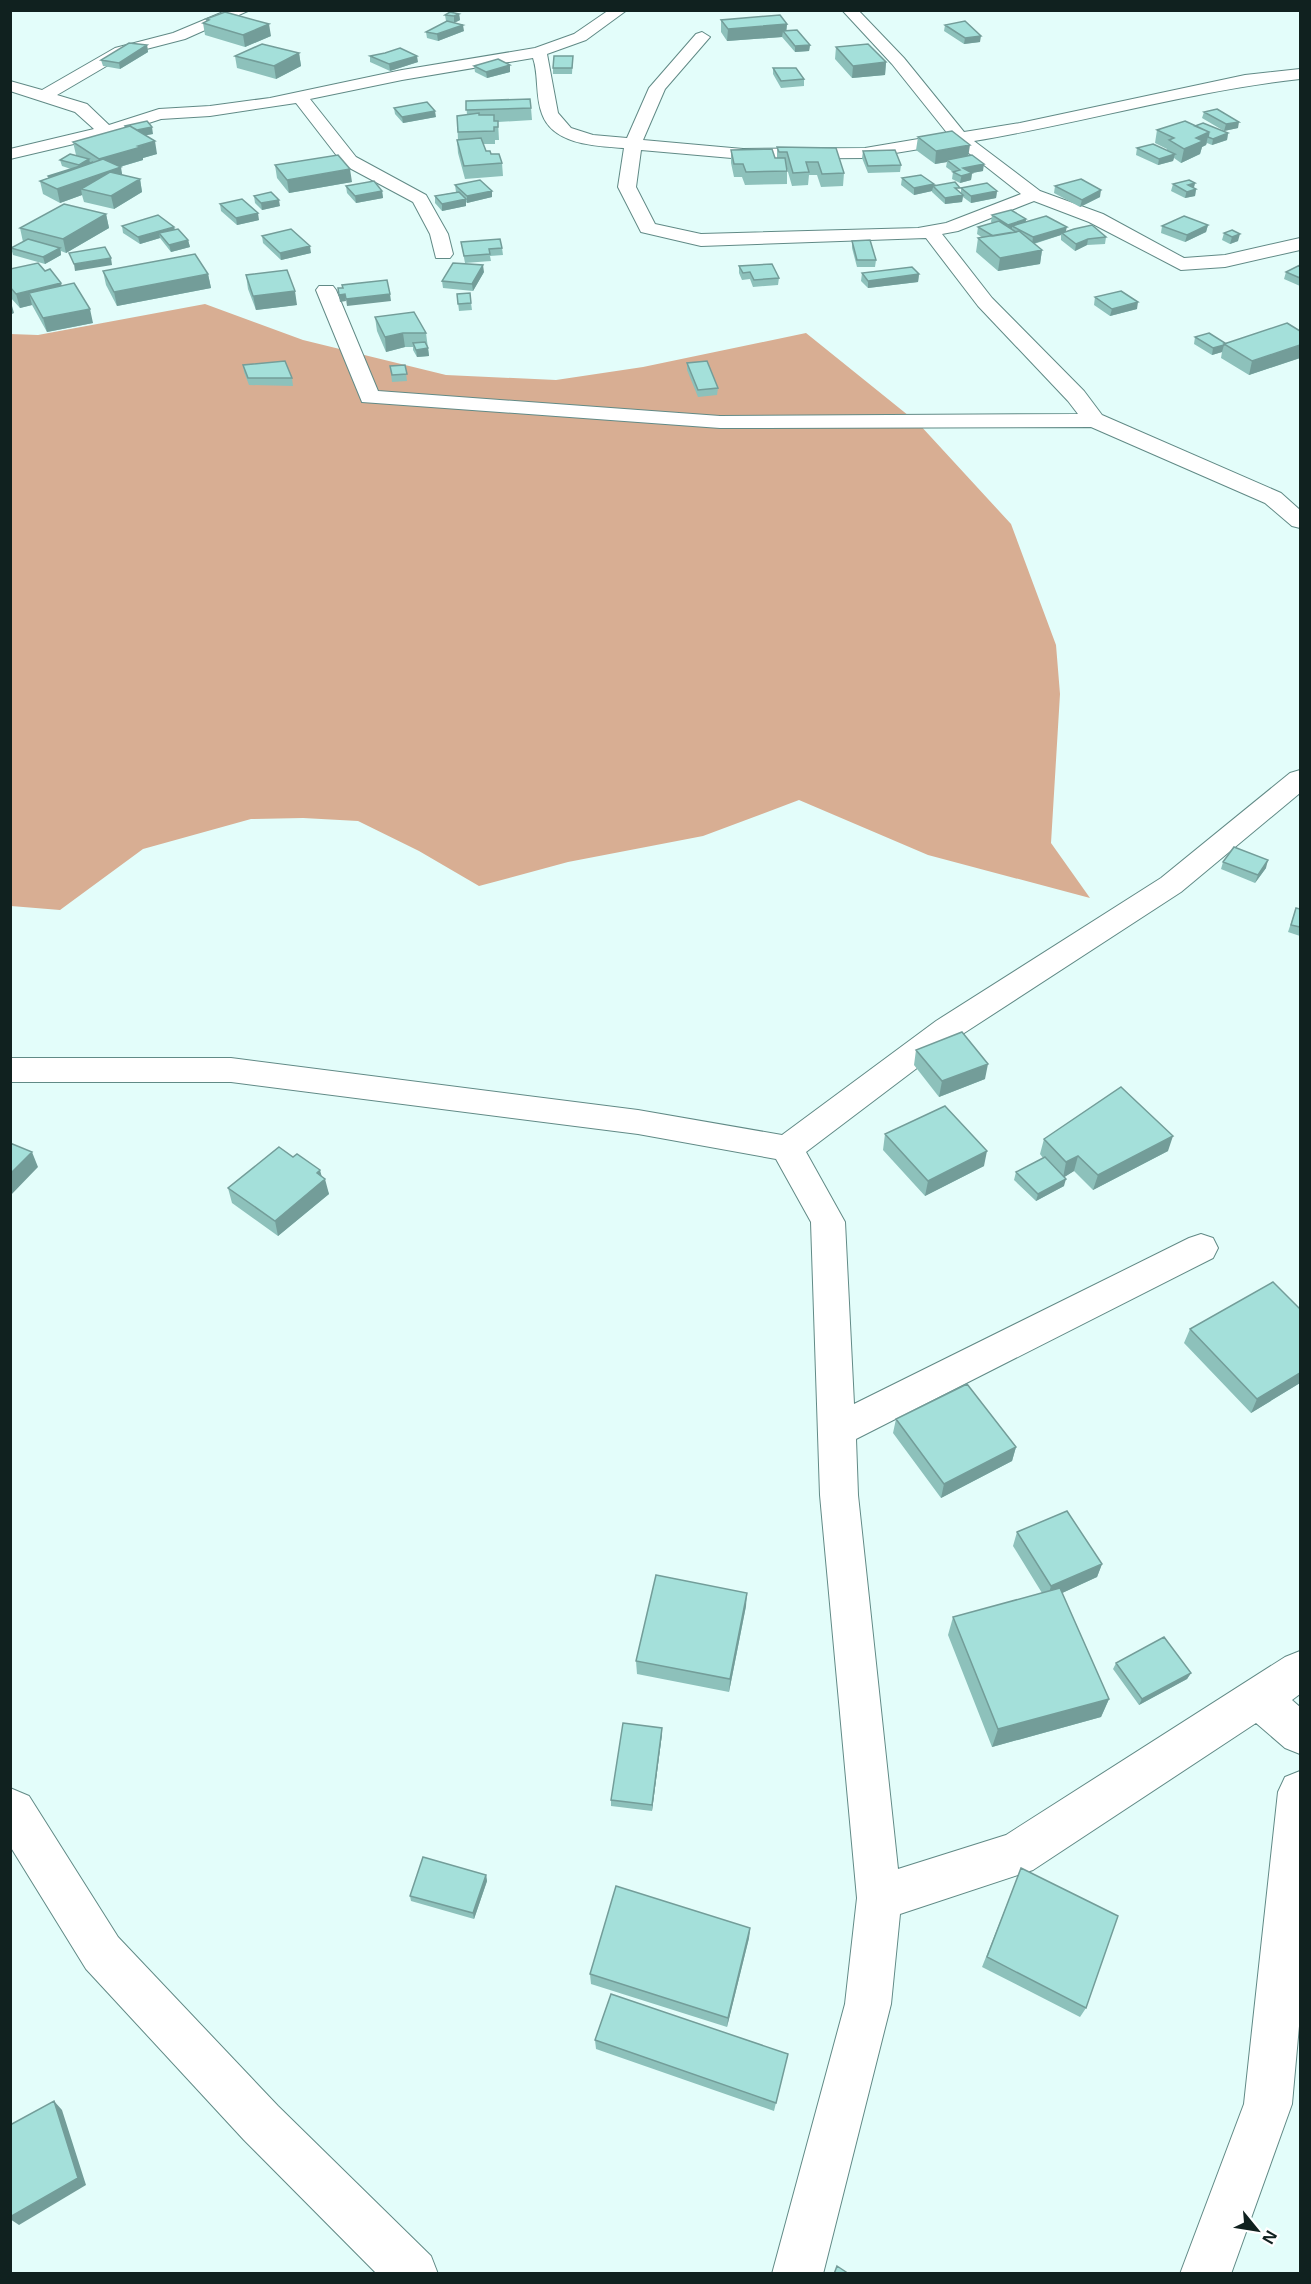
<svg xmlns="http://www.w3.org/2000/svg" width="1311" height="2284" viewBox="0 0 1311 2284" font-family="'Open Sans',sans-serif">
	<rect width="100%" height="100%" fill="#e3fdfa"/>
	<path fill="#d8ae93" d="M205 304 303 340 446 375 556 380 643 367 806 333 919 424 1011 524 1056 645 1060 694 1051 843 1090 898 928 855 799 800 703 836 568 862 479 886 419 851 358 821 303 818 251 819 143 849 60 910 11 906 10 334 38 335Z"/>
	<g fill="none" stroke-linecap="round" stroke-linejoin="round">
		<g stroke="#618a86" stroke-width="2">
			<path id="minor" d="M228 10H250L185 39 127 54 57 95 87 104 109 125 159 109 210 106 270 98 402 70 535 48 574 34 609 10H627L586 40 547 54 558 113 571 128 593 135 627 138 649 88 696 34 702 32 710 37 665 89 643 140 743 149 865 148 948 134 892 64 842 10H858L904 58 964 132 1020 123 1245 75 1300 69V79C1190 91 1083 123 974 141L1040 191 1103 214 1184 258 1225 255 1300 238V250L1225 267 1181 270 1089 222 1034 201 958 231 942 234 992 298 1084 391 1102 415 1281 493 1300 510V528L1292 526 1265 503 1091 427 720 428 362 402 316 290 319 286H333L336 290 378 391 720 416 1078 414 1068 401 978 306 926 238 701 246 641 232 618 187 624 148C596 146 553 145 542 114 535 96 539 75 533 58L402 80 310 99 356 157 426 195 448 234 453 254 450 258H436L430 234 413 202 344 165 296 103 210 116 161 119 112 135 10 159V149L94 129 75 112 10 91V81L42 90 115 48 173 33ZM956 143 1021 194 946 223 918 228 701 234 655 224 636 187 641 150 743 159 865 158Z
				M1300 770V793L1181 892 958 1037 806 1152 845 1222 854 1404 1189 1238 1201 1234 1213 1238 1218 1248 1213 1258 856 1439 858 1495 898 1869 1006 1835 1285 1657 1300 1651V1694L1292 1700 1300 1707V1754L1285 1748 1256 1723 1033 1870 900 1914 891 2004 823 2274H772L845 2004 857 1898 820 1495 811 1222 776 1159 638 1134 231 1082H10V1058H231L638 1110 782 1135 936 1021 1161 878 1290 773Z
				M1300 1771V2015L1292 2104 1231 2274H1180L1244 2104 1278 1792 1285 1777Z
				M10 1788 29 1796 118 1937 278 2106 431 2256 438 2274H377L244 2140 86 1969 10 1846Z"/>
		</g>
		<use href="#minor" fill="#fff" fill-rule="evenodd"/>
	</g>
	<path fill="#8dc1bb" d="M459 14 460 20 454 23 446 21 445 15Z
		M206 19 271 36 245 47 205 35 203 23 206 22Z
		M721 20 787 24 786 31 810 45 809 51 795 52 782 37 727 41 721 32Z
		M945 25 980 42 964 44 944 31Z
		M464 31 438 41 427 38 426 32Z
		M147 45 148 52 120 69 103 66 101 60Z
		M836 47 886 62 885 75 852 78 835 59Z
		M299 53 301 66 276 79 237 68 235 56Z
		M370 56 418 62 390 71 370 62Z
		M573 56 572 74H553V68Z
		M510 65V72L487 78 475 72 474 66Z
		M773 68 804 79V86L781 88 773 74Z
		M466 101 531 108 532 120 498 122 499 140H495V144H483L486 151 491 154 502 163 503 176 465 179 458 153 457 140H458L457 116 467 115Z
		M394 108 436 117 403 123 395 114Z
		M1204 112 1238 128 1224 131 1202 118Z
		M125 126 153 134 145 135 157 154 143 158V160L120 167 122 175 140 179 142 192 114 209 84 202 82 195 60 203 43 194 40 181 48 178V176L71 169 62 166 60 160 79 157 76 155 73 142 125 128Z
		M1195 126 1228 133 1227 140 1212 145 1207 143 1206 145 1202 147 1200 154 1181 163 1174 158 1173 161 1158 165 1136 155 1137 148 1167 150V149L1155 143 1157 130Z
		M918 137 969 156 983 171 972 173 971 180 960 183 952 179 953 172 946 167 947 162 935 164 916 150Z
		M777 147 836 148 844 173 843 186 821 187 817 175H809L808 185 792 186 786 165 787 171V184L745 185 742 177H734L731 163V150L777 158Z
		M863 151 901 165 900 172 868 173 862 158Z
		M275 165 352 182 289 193 277 178Z
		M902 178 934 184 933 185 961 193V188L997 191 996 198 971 203 963 197 962 202 945 204 932 192V191L914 195 901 185Z
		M1195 183 1194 188 1196 189 1195 196 1185 198 1171 191 1173 184Z
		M455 185 492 197 467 203 466 202V206L442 211 435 203V196L456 192Z
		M346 186 382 191 383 198 356 203 347 193Z
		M1055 186 1100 197 1080 207 1054 193Z
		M254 196 280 206 262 210 255 203Z
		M220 204 259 220 237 225 221 211Z
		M106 214 109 228 66 253 61 251V255L45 264 13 255 11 248 23 242 20 228Z
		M992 215 1026 219V222L1066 231 1106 237 1105 244 1087 245 1075 251 1061 240V235L1034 244 1042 250 1040 264 998 271 976 252 978 238H983L977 234 978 227 992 223 991 222Z
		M1208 225 1206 232 1185 242 1161 233 1162 226Z
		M122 226 174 227 175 229 188 240 190 247 171 252 160 238 140 244 123 233Z
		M1232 230 1238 241 1230 244 1222 240 1224 233Z
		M262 236 311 253 281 260 263 243Z
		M852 241 876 260 875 267H857L852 248Z
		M461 242 502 248 503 255 490 256 491 261 465 263Z
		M1300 265V286L1284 279 1286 272Z
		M739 266 779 278 778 285 753 287 750 279 742 280 739 273Z
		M10 269 45 271 62 286 93 323 47 332 32 305 20 308 10 297Z
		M103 271 208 274 211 288 117 306 106 285Z
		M484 272 473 291 443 288 442 281Z
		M862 273 919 274 918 282 868 288 861 281Z
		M246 275 297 305 256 310 248 289Z
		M457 294 471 303 472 310 459 311Z
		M1095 297 1137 309 1110 316 1094 305Z
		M375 317 426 333 429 356 417 357 413 350V347H405L386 352 377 331Z
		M1300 331V358L1249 375 1221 358 1222 352 1212 355 1194 344 1195 337 1225 343Z
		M687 363 718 388 717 395 698 397 687 370Z
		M243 365 292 378 293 386 249 385 244 372Z
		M405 365 407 381 392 382 390 366Z
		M1223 862 1266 868 1255 883 1221 869Z
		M1296 908 1300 909V936L1288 932Z
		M916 1050 985 1079 939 1097 914 1065Z
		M885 1134 984 1166 925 1196 883 1150Z
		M1044 1139 1168 1151 1093 1190 1074 1171 1064 1177V1186L1036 1201 1014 1180 1016 1172 1043 1158 1040 1154Z
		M322 1177 329 1194 278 1236 232 1203 228 1188Z
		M1300 1309V1383L1251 1413 1184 1343 1190 1329Z
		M896 1419 1016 1447 1012 1461 941 1498 893 1433Z
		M1017 1532 1102 1564 1097 1577 1062 1593 1109 1699 1101 1717 992 1747 948 1635 953 1617 1042 1593 1013 1546Z
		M746 1606 729 1692 637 1674 636 1661Z
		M1116 1663 1191 1673 1187 1679 1139 1705 1113 1669Z
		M662 1734 652 1811 611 1806V1800Z
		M486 1875 487 1881 474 1919 411 1901 410 1896Z
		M1017 1879 1086 2008 1080 2017 982 1967Z
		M750 1928 749 1938 727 2027 591 1984 590 1974Z
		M595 2040 788 2054 774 2111 596 2049Z"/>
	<path fill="#739d99" d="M459 14 460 20 454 23V16Z
		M269 24 271 36 245 47 243 35Z
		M787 24 786 35 783 31 782 37 727 41 728 29Z
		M463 25 464 31 438 41 437 34Z
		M981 36 980 42 964 44 965 38Z
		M147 45 148 52 120 69 119 63Z
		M810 45 809 51 795 52V46Z
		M299 53 301 66 276 79 274 66Z
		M417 56 418 62 390 71 389 64Z
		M886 62 885 75 852 78 853 66Z
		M510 65V72L487 78 486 72Z
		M435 111 436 117 403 123 402 117Z
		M1239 122 1238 128 1224 131 1226 124Z
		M152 127 153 134 131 138 130 131Z
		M1209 132 1206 145 1202 147 1200 154 1181 163 1184 149 1196 138Z
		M1228 133 1227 140 1212 145 1213 139Z
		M155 141 157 154 143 158V160L102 172 99 159Z
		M970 145 968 158 947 160V162L935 164 936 151Z
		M1175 154 1173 161 1158 165 1159 159Z
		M89 159 91 166 81 171 79 165Z
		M984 164 983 171 972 173 971 180 960 183 963 168Z
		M121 167 123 180 81 189 82 195 60 203 57 189Z
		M350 169 352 182 289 193 287 180Z
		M140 179 142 192 114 209 111 196Z
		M1195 183 1193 190 1196 189 1195 196 1185 198 1188 185Z
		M934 184 932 191 914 195V188Z
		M1101 190 1100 197 1080 207 1082 200Z
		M382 191 383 198 356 203 355 196Z
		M492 191V197L467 203V196Z
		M997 191 996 198 971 203V196Z
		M963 195 962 202 945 204V198Z
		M466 199V206L442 211V204Z
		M279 200 280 206 262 210 261 203Z
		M258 213 259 220 237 225 236 218Z
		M106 214 109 228 66 253 63 239Z
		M1026 219 1025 226H1012V230L1007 231 1008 225Z
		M1208 225 1206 232 1185 242 1187 235Z
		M174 227 175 234 159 233 160 238 140 244 138 237Z
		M1067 227 1065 234 1062 233 1061 235 1032 244 1033 237Z
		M1240 234 1238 241 1230 244 1232 237Z
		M1088 239 1087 245 1075 251 1076 244Z
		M188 240 190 247 171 252 169 245Z
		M310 246 311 253 281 260 280 253Z
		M60 248 61 255 45 264 43 257Z
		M1042 250 1040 264 998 271 1000 258Z
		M111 258 112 265 75 271 74 264Z
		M483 265 484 272 473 291 472 284Z
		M208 274 211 288 117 306 114 292Z
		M919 274 918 282 868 288V281Z
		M61 283 65 297 29 293 32 305 20 308 16 294Z
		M295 291 297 305 256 310 253 296Z
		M345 294 346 301 340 302 339 295Z
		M390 294 391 301 347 306 346 299Z
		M1138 302 1137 309 1110 316 1112 309Z
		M12 306 14 313 10 315V307Z
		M90 309 93 323 47 332 43 318Z
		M403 333 405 347 386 352 385 337Z
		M1224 345 1222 352 1212 355 1213 348Z
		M1300 345V358L1249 375 1252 361Z
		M428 348 429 356 417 357 416 350Z
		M1268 860 1266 868 1255 883 1258 875Z
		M988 1064 985 1079 939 1097 942 1081Z
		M1173 1136 1168 1151 1093 1190 1098 1175Z
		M987 1151 984 1166 925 1196 928 1181Z
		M32 1152 38 1167 10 1196V1174Z
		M1078 1156 1074 1171 1063 1178 1066 1162Z
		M320 1170 323 1181 325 1179 329 1194 278 1236 275 1221Z
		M1066 1179 1064 1186 1036 1201 1038 1194Z
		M1300 1373V1383L1251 1413 1257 1399Z
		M1016 1447 1012 1461 941 1498 944 1484Z
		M1102 1564 1097 1577 1047 1600 1051 1586Z
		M747 1593 746 1606 729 1692 730 1679Z
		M1191 1673 1187 1679 1139 1705 1142 1699Z
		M1109 1699 1101 1717 992 1747 998 1729Z
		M662 1728V1734L652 1811V1805Z
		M486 1875 487 1881 474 1919 473 1913Z
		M750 1928 749 1938 727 2027 728 2018Z
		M54 2101 62 2110 86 2185 19 2225 10 2219V2217Z"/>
	<path fill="#a4e0da" stroke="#739d99" stroke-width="1.5" d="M225 12 269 24 243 35 203 23 209 20 206 19Z
		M450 12 459 14 454 16 445 15Z
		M780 15 787 24 728 29 721 20Z
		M447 21 463 25 437 34 426 32Z
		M965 21 981 36 965 38 945 25Z
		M797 30 810 45 795 46 783 31Z
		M129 43 147 45 119 63 101 60Z
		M262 44 299 53 274 66 235 56Z
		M868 44 886 62 853 66 836 47Z
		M400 48 417 56 389 64 370 56 385 53Z
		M554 56H573L572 68H553Z
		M498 59 510 65 486 72 474 66Z
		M773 68H796L804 79 781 81Z
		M530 99 531 108 466 110V101Z
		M427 102 435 111 402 117 394 108Z
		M1217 109 1239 122 1226 124 1204 112Z
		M479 113V115H494V121H498V127H494V131L458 132 457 116Z
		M147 121 152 127 137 130 130 126 126 127 125 126Z
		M1185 121 1209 132 1196 138 1203 141 1184 149 1169 140 1174 138 1157 130Z
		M1203 123 1228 133 1213 139 1208 137 1209 132 1195 126Z
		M130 126 155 141 138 146 141 147 99 159 73 142Z
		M952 131 970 145 936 151 918 137Z
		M481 138 486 151H490L491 154H499L502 163 464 166 457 140Z
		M1153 144 1175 154 1159 159 1137 148Z
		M777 147 836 148 844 173 822 174 818 162H806L809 172 793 173 787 152H779Z
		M772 149 775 158H785L787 171 746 172 743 164H734L731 150Z
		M895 150 901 165 868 166 863 151Z
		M70 154 89 159 79 165 60 160Z
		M338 155 350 169 287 180 275 165Z
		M972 155 984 164 963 168 972 173 961 176 953 172 960 170 947 160Z
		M103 159 121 167 57 189 40 181Z
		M93 162 49 177 48 176Z
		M110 172 140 179 111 196 81 189Z
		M921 175 934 184 914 188 902 178Z
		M1081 179 1101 190 1082 200 1055 186Z
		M480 180 492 191 467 196 455 185Z
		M1189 180 1195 183 1188 185 1196 189 1187 192 1173 184Z
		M374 181 382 191 355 196 346 186Z
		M955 182 960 188H955L963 195 945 198 933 186Z
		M987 183 997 191 971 196 961 188Z
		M271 192 279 200 261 203 254 196Z
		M459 192 466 199 442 204 435 196Z
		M242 199 258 213 236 218 220 204Z
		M64 204 106 214 63 239 20 228Z
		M1011 210 1026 219 1008 225 992 215Z
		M158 215 174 227 138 237 122 226Z
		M1046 216 1067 227 1033 237 1012 226Z
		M1184 216 1208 225 1187 235 1162 226Z
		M999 221 1016 232 993 236 978 227Z
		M1092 225 1106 237 1088 239 1076 244 1062 233 1074 229Z
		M178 229 188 240 169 245 159 233Z
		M291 229 310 246 280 253 262 236Z
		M1232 230 1240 234 1232 237 1224 233Z
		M1019 231 1042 250 1000 258 978 238Z
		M28 239 60 248 43 257 11 248Z
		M500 239 502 248 489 249 490 254 464 256 461 242Z
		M870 240 876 260H857L852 241Z
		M105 247 111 258 74 264 69 253Z
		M195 254 208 274 114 292 103 271Z
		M38 263 45 271 50 269 61 283 16 294 10 287V269Z
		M453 263 483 265 472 284 442 281Z
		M772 264 779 278 754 280 750 272 743 273 739 266Z
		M1300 265V278L1286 272Z
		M912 267 919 274 868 281 862 273Z
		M287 270 295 291 253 296 246 275Z
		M387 280 390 294 346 299 345 294 339 295 338 288H343L342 285Z
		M74 283 90 309 43 318 29 293Z
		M1121 291 1138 302 1112 309 1095 297Z
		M470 293 471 303 458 304 457 294Z
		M414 312 426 333H403L385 337 375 317Z
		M1287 323 1300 331V345L1252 361 1224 344Z
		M1209 333 1225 343 1224 345 1213 348 1195 337Z
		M425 342 428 348 416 350 413 343Z
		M285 361 292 378H248L243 365Z
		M707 361 718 388 698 390 687 363Z
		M405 365 407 374 392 375 390 366Z
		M1234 847 1268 860 1258 875 1223 862Z
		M1296 908 1300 909V927L1291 925Z
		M962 1032 988 1064 942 1081 916 1050Z
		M1121 1087 1173 1136 1098 1175 1078 1156 1066 1162 1044 1139Z
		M945 1106 987 1151 928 1181 885 1134Z
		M10 1143 32 1152 10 1174Z
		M279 1147 293 1157 297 1154 320 1170 317 1173 325 1179 275 1221 228 1188Z
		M1045 1157 1066 1179 1038 1194 1016 1172Z
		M1273 1282 1300 1309V1373L1257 1399 1190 1329Z
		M967 1384 1016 1447 944 1484 896 1419Z
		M1067 1511 1102 1564 1051 1586 1017 1532Z
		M656 1575 747 1593 730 1679 636 1661Z
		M1060 1588 1109 1699 998 1729 953 1617Z
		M1164 1637 1191 1673 1142 1699 1116 1663Z
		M623 1723 662 1728 652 1805 611 1800Z
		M423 1857 486 1875 473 1913 410 1896Z
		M1021 1868 1118 1916 1086 2008 987 1957Z
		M616 1886 750 1928 728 2018 590 1974Z
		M611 1994 788 2054 776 2103 595 2040Z
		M54 2101 78 2178 10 2217V2125Z
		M837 2266 849 2274H834Z"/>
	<rect width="1311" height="2284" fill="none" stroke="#10211f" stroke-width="24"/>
	<g transform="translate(1257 2230) rotate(120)" stroke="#ffffff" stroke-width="4.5" paint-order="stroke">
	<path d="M0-4.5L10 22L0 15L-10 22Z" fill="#10211f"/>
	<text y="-9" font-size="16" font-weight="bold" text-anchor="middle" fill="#10211f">N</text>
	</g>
</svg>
